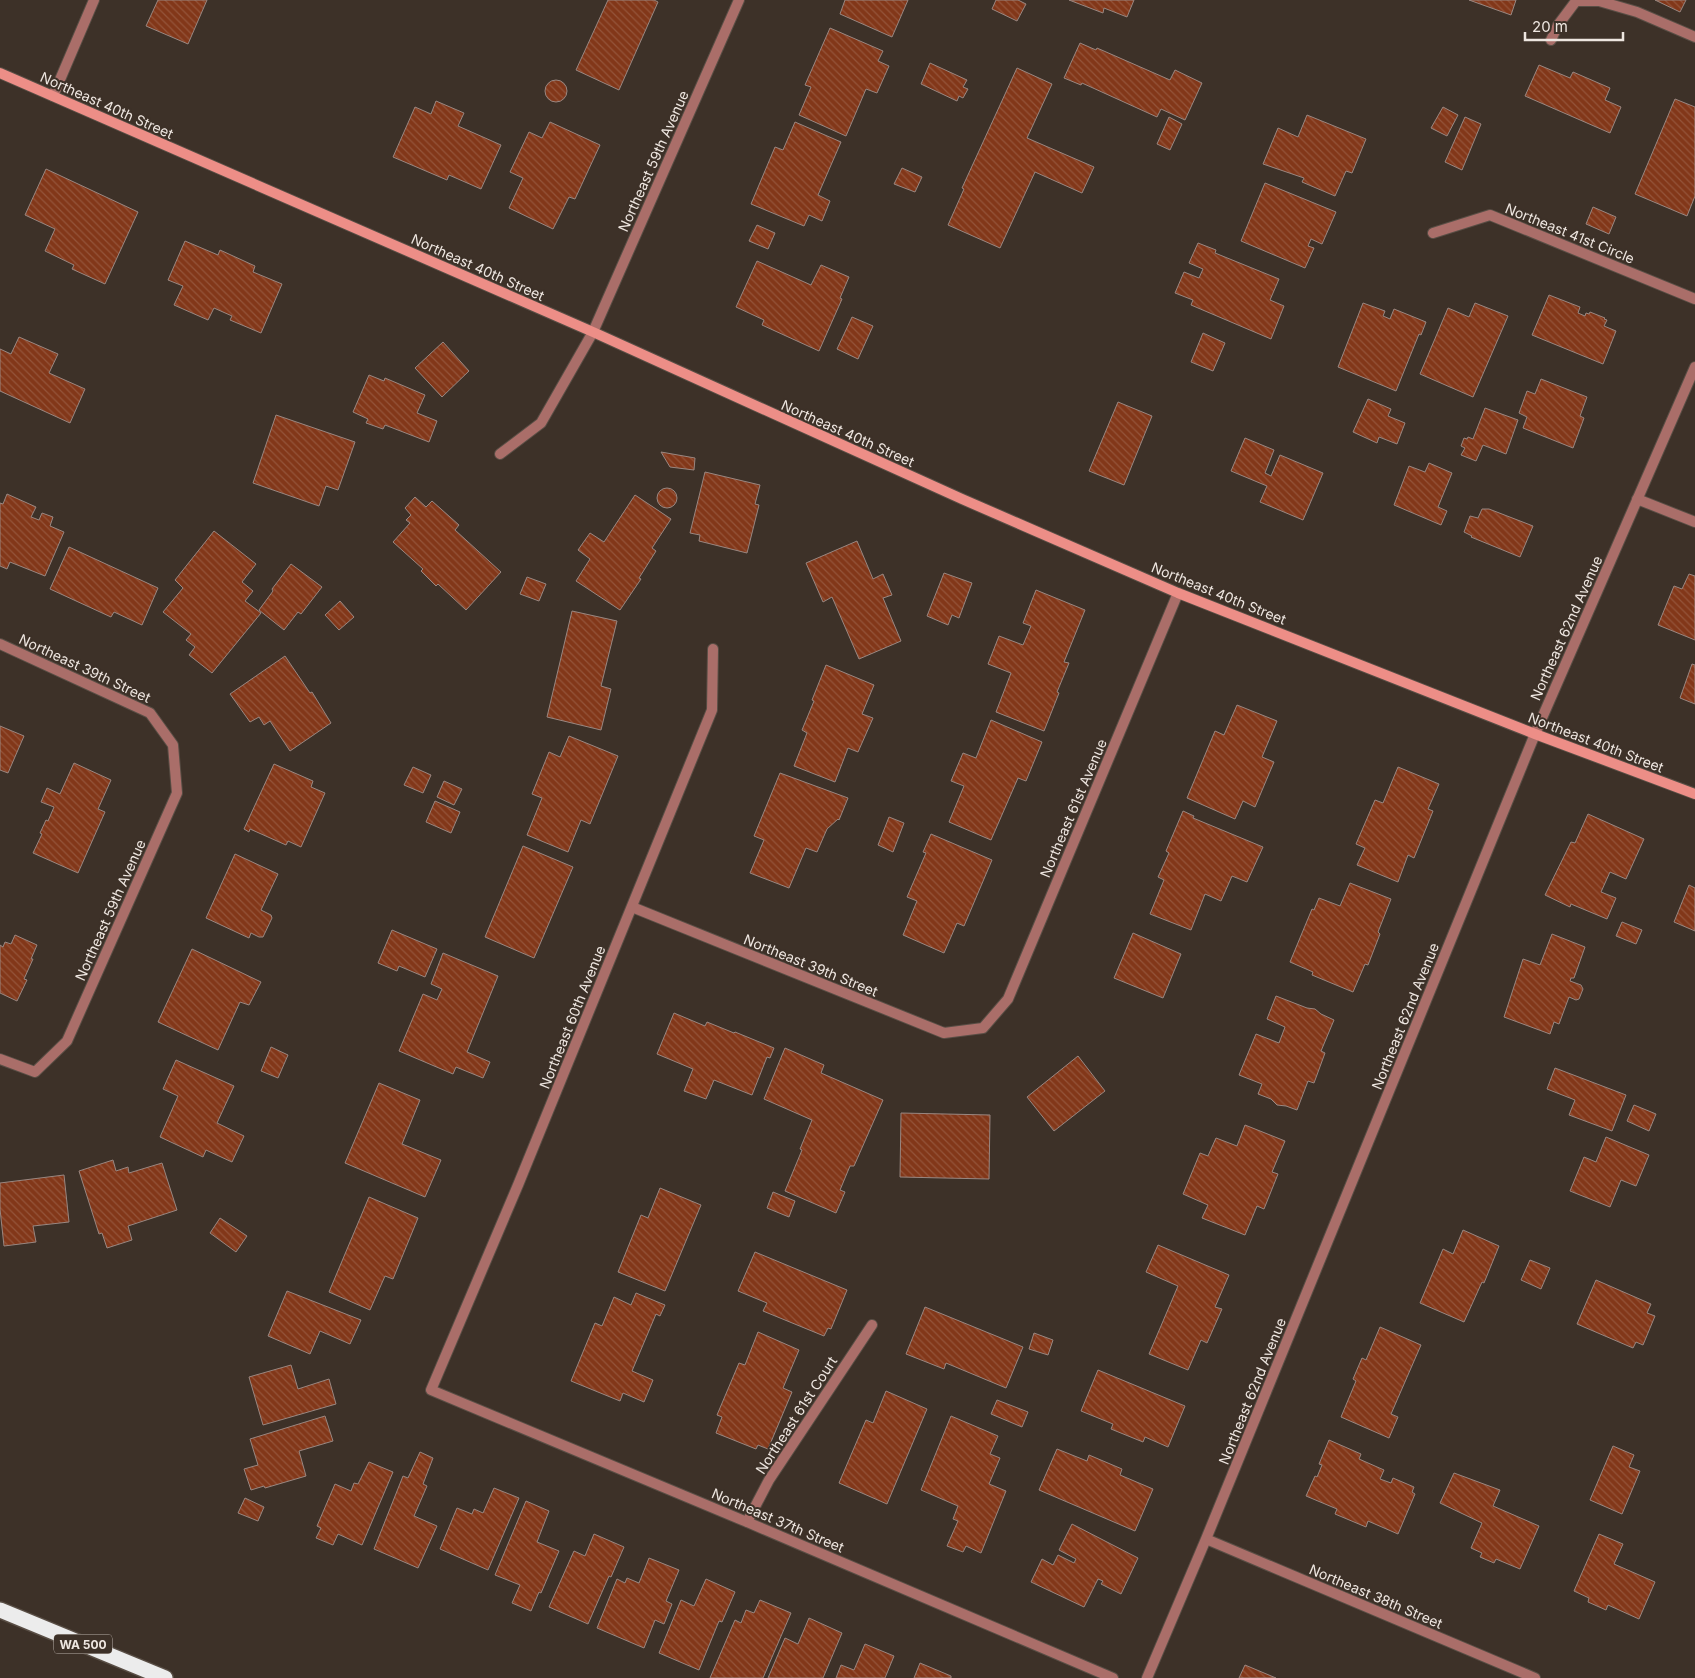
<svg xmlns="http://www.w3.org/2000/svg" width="1695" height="1678" viewBox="0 0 1695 1678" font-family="Inter,sans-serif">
	<defs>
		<pattern id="building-back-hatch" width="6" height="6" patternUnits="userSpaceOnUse" patternTransform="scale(1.25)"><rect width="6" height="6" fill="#823719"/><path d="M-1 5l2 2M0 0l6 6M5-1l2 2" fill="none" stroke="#94543a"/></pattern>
	</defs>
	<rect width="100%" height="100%" fill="#3d3128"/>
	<path fill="url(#building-back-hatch)" stroke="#998781" d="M158 0H207L188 44 146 26Z
		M608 0H654L658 2 619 90 576 70Z
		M845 0H908L892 37 840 14Z
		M996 0H1018L1026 4 1017 21 992 9Z
		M1069 0H1134L1127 17 1104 8 1103 13Z
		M1469 0H1516L1511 15Z
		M1655 0H1686L1680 12Z
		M830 28 883 51 878 61 889 66 877 93 866 89 846 136 799 115 811 87 805 85Z
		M1080 43 1096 50 1097 48 1170 80 1175 70 1202 83 1185 120 1161 109 1157 117 1082 83 1081 85 1064 78Z
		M930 63 967 80 963 87 968 89 963 98 959 96 957 101 921 84Z
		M1539 65 1570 78 1573 72 1610 88 1605 100 1621 107 1610 133 1525 96Z
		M1017 68 1052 84 1027 138 1094 167 1082 193 1035 172 1000 248 948 225 964 189 962 188Z
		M545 91a11 11 0 1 1 22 0a11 11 0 1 1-22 0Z
		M1675 99 1695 107V196L1687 216 1635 194Z
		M436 101 464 113 458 126 501 145 481 189 449 175 447 180 393 157 415 107 431 114Z
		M1443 107 1458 115 1447 136 1431 128Z
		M1307 115 1366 139 1352 173 1346 171 1335 196 1302 182 1304 178 1263 164 1278 128 1298 137Z
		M1169 117 1182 124 1170 150 1157 144Z
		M1465 117 1481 124 1462 170 1445 162Z
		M550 122 600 145 575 199 569 197 553 229 509 208 523 178 510 172 529 132 542 138Z
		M795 122 841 142 818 195 830 201 822 221 809 215 804 226 751 204 775 147 783 150Z
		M902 168 922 177 915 192 894 184Z
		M46 169 138 212 105 284 72 269 74 265 45 251 55 229 25 215Z
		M1265 183 1336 212 1322 244 1311 239 1308 246 1314 248 1305 268 1241 241Z
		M1593 207 1616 217 1609 234 1586 224Z
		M757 225 775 233 768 249 749 241Z
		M185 241 218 255 220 250 255 266 253 272 282 284 261 333 230 320 232 316 214 308 208 320 174 305 183 286 168 280Z
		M1198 243 1216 250 1215 253 1279 279 1270 300 1284 306 1271 339 1191 305 1193 300 1175 293 1184 272 1199 278 1203 269 1189 263Z
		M757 261 811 285 821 265 849 277 840 298 842 299 819 351 762 325 764 320 736 307Z
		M1549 295 1580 307 1578 313 1585 316 1586 313 1589 314 1590 312 1605 318 1604 319 1607 320 1604 326 1616 331 1603 364 1532 335Z
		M1363 303 1385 311 1383 316 1390 319 1394 309 1426 322 1421 335 1419 334 1396 391 1338 367Z
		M1475 303 1508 316 1473 397 1420 374 1448 308 1469 317Z
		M852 317 873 326 858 359 837 349Z
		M1203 333 1225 343 1213 371 1191 362Z
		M19 337 58 354 49 373 85 389 70 423 0 391V349L11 354Z
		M443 342 469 371 442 397 415 368Z
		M369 375 384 381 385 378 425 395 417 413 437 421 429 442 385 425 383 429 366 423 368 419 353 412Z
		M1541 379 1587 397 1580 416 1584 418 1573 448 1523 428 1527 417 1519 413 1527 391 1535 394Z
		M1368 399 1391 409 1388 416 1405 423 1397 444 1379 437 1377 443 1353 432Z
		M1118 402 1152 416 1124 485 1089 471Z
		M1485 408 1518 420 1506 454 1483 445 1476 461 1461 455 1465 448 1461 446 1464 438 1467 439 1468 437 1473 439Z
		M276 415 355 442 338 490 326 486 319 506 253 483Z
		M1245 438 1274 450 1265 473 1271 476 1280 455 1323 473 1303 520 1260 502 1267 486 1231 471Z
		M661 452 695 458 694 470 670 467Z
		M1429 463 1452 473 1438 507 1447 511 1441 525 1394 505 1409 466 1425 472Z
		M705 472 760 485 755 504 759 505 747 553 699 541 700 535 690 533Z
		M657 498a10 10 0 1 1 20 0a10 10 0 1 1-20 0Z
		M7 494 36 507 31 517 39 520 42 513 53 517 50 526 64 532 45 576 10 562 7 569 0 566V503L3 504Z
		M635 495 671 519 652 548 656 551 639 578 641 579 620 610 576 581 590 559 578 550 590 533 604 542Z
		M415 497 426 507 432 501 459 525 455 530 501 572 466 610 438 584 436 586 421 571 423 569 393 542 410 523 406 520 411 515 405 508Z
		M1482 509H1489L1533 526 1520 557 1471 537 1472 536 1464 532 1470 516 1478 518Z
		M214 531 256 564 242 582 253 591 245 601 261 613 212 673 189 655 195 647 186 640 191 634 163 612 183 588 175 580Z
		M857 541 873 579 883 574 892 595 883 598 901 641 859 659 832 597 823 602 806 563Z
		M69 547 158 588 142 625 114 612 111 617 50 589Z
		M291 564 322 587 301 614 298 612 284 630 259 610 273 591 272 589Z
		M944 573 972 583 959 618 952 615 948 625 927 616Z
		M1689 574 1695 576V640L1658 625 1674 586 1682 589Z
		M527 577 546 584 539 601 520 594Z
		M1036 590 1085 610 1064 662 1069 663 1057 692 1059 693 1044 731 996 712 1011 673 988 664 999 636 1023 645 1031 626 1023 623Z
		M340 601 354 617 339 630 325 615Z
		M572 611 617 621 601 686 611 689 601 730 547 717Z
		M285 656 310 693 312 692 331 723 290 751 270 721 264 725 259 717 250 722 230 694Z
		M1692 664 1695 665V704L1680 698Z
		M826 665 874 685 862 714 873 718 858 752 848 748 835 782 794 766 807 733 802 730 814 701 812 700Z
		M1237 705 1277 721 1262 757 1274 762 1255 807 1243 801 1235 819 1187 798 1215 731 1224 735Z
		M991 720 1042 742 1026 781 1018 778 991 840 949 822 964 786 951 781 963 753 976 758Z
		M0 726 24 736 8 773 0 770Z
		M569 736 618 756 590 824 581 820 568 852 527 835 542 798 532 794 549 752 560 757Z
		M74 763 111 780 98 809 105 812 78 873 33 853 42 834 40 833 46 820 48 821 54 807 41 802 47 788 60 794Z
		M274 764 313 781 311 787 325 793 301 847 288 841 286 845 250 829 249 832 244 829Z
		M413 767 431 775 423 793 404 785Z
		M1398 767 1439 784 1428 809 1433 811 1414 858 1408 855 1398 882 1357 865 1365 848 1356 844 1375 800 1383 803Z
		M780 773 848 798 839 820 838 819 827 829 817 852 806 848 789 888 750 873 764 840 754 836Z
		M444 781 462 789 454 805 437 797Z
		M435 801 460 812 451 833 426 822Z
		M1183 811 1194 816 1193 818 1263 847 1247 882 1232 876 1221 901 1205 894 1191 930 1150 914 1164 880 1158 877 1169 853 1166 851Z
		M1588 814 1644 839 1626 879 1610 872 1601 892 1616 898 1607 919 1571 904 1570 907 1545 895 1571 842 1575 843Z
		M889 817 904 823 893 852 878 845Z
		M931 834 992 860 964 926 957 923 944 953 903 935 917 901 907 897 926 853 923 852Z
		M523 846 573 867 534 958 485 937Z
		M235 854 278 874 261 910 271 915 272 918 263 937H259L251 933 249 938 206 918Z
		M1350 883 1391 899 1378 932 1380 934 1368 965 1365 964 1353 992 1312 975 1313 972 1290 962 1312 909 1314 910 1319 898 1340 906Z
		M1689 885 1695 888V931L1674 922Z
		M1622 922 1642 930 1636 944 1616 936Z
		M392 930 437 949 425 977 399 966 397 971 378 963Z
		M1133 933 1181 954 1163 998 1114 978Z
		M1552 934 1585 947 1574 978H1571L1570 981 1581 985 1583 989 1579 999 1576 1000 1569 997 1559 1024 1554 1022 1550 1034 1504 1017 1523 959 1540 965Z
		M15 935 37 945 31 959H33L24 979 27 980 17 1001 0 993V945L3 947 5 942 11 944Z
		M192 949 261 982 249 1005 240 1002 218 1050 158 1022Z
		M443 953 498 976 467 1052 490 1062 483 1078 456 1067 453 1074 399 1051 423 994 437 1000 442 989 431 984Z
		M1276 996 1307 1008 1315 1009 1321 1014 1334 1020 1321 1051 1325 1053 1314 1083 1308 1081 1297 1110 1286 1106 1277 1105 1271 1099 1258 1094 1262 1084 1239 1075 1256 1034 1279 1043 1285 1027 1267 1019Z
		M674 1013 705 1026 707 1022 734 1033 735 1032 774 1048 770 1058 767 1057 752 1095 714 1080 706 1099 684 1091 693 1069 657 1054Z
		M271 1047 288 1055 278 1078 261 1071Z
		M785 1048 824 1065 821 1073 883 1100 854 1166H850L840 1190 845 1192 836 1213 785 1191 802 1150 800 1149 812 1120 764 1099Z
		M1078 1056 1105 1091 1054 1131 1027 1097Z
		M176 1060 234 1086 217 1123 244 1136 232 1162 206 1150 203 1157 160 1137 178 1096 163 1089Z
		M1555 1068 1626 1095 1612 1131 1569 1115 1575 1100 1547 1089Z
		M379 1083 420 1100 402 1144 441 1160 425 1197 345 1163Z
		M1634 1105 1656 1114 1649 1131 1627 1121Z
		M901 1113 990 1115 989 1179 900 1177Z
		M1245 1125 1285 1141 1272 1172 1278 1174 1264 1209 1257 1206 1245 1235 1202 1218 1208 1205 1183 1194 1200 1153 1208 1156 1216 1138 1237 1146Z
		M1606 1137 1649 1155 1636 1186 1621 1180 1610 1207 1570 1191 1584 1157 1596 1162Z
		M113 1160 116 1171 128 1167 129 1173 162 1163 177 1210 128 1226 132 1240 107 1248 102 1233 99 1234 79 1171Z
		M64 1175 69 1222 33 1226 36 1242 4 1246 0 1209V1183Z
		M660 1188 701 1205 665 1291 618 1272 641 1215 648 1218Z
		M773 1192 795 1201 789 1217 767 1208Z
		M369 1197 418 1218 393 1279 385 1276 370 1310 329 1292Z
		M220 1218 247 1236 236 1252 210 1233Z
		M1463 1230 1499 1246 1484 1283 1482 1282 1464 1322 1420 1303 1443 1249 1453 1254Z
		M1158 1245 1229 1275 1215 1307 1222 1309 1207 1343 1201 1340 1188 1370 1149 1354 1178 1286 1146 1272Z
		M755 1252 847 1290 831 1329 828 1328 824 1336 763 1311 767 1303 738 1291Z
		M1530 1260 1550 1268 1541 1289 1521 1280Z
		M1596 1280 1651 1304 1647 1313 1655 1316 1643 1345 1636 1342 1633 1348 1577 1324Z
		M287 1291 361 1320 350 1344 320 1331 310 1354 268 1336Z
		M636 1293 665 1305 660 1316 656 1314 632 1371 653 1380 644 1402 623 1393 620 1401 571 1381 595 1323 602 1326 614 1297 631 1305Z
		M925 1307 1023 1347 1006 1388 946 1363 944 1369 906 1354Z
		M1380 1327 1421 1345 1391 1414 1398 1417 1389 1438 1341 1417 1356 1381 1353 1379 1362 1358 1366 1360Z
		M758 1332 799 1350 783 1388 792 1392 768 1449 758 1445 756 1449 716 1433 722 1417 717 1415 739 1363 745 1365Z
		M1034 1333 1053 1340 1048 1355 1029 1349Z
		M291 1365 298 1389 329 1379 336 1404 263 1425 249 1377Z
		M1098 1370 1185 1406 1168 1447 1145 1437 1143 1442 1111 1429 1113 1424 1081 1411Z
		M886 1391 927 1409 887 1504 839 1483 866 1420 873 1423Z
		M997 1400 1028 1412 1022 1427 991 1414Z
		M325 1416 333 1441 299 1451 306 1476 265 1488 264 1486 251 1490 244 1469 258 1465 250 1439Z
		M951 1416 998 1436 990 1454 1000 1458 989 1484 1006 1491 981 1553 966 1546 963 1552 947 1546 958 1521 953 1519 958 1506 921 1490Z
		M1329 1440 1361 1454 1359 1459 1384 1470 1380 1479 1391 1483 1393 1478 1414 1487 1412 1492 1415 1494 1398 1534 1368 1521 1366 1527 1335 1514 1337 1509 1306 1496 1315 1476 1317 1477 1322 1465 1319 1464Z
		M1613 1446 1634 1455 1629 1467 1640 1471 1622 1514 1590 1500Z
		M1057 1449 1087 1461 1089 1455 1122 1469 1120 1475 1153 1489 1135 1531 1039 1490Z
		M420 1452 433 1458 423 1484 427 1486 414 1516 437 1526 418 1568 374 1549 403 1476 408 1478Z
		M369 1462 393 1472 362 1545 338 1534 333 1545 316 1538 321 1528 317 1526 335 1484 351 1491 354 1483 358 1484Z
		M1454 1473 1500 1490 1493 1506 1539 1526 1520 1569 1496 1559 1494 1563 1480 1557 1482 1553 1471 1548 1482 1523 1440 1503Z
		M494 1488 519 1498 488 1570 440 1549 457 1508 472 1514 474 1509 483 1513Z
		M245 1498 264 1507 258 1521 238 1513Z
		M526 1501 549 1511 537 1542 559 1551 541 1593 539 1592 531 1611 512 1603 520 1585 495 1575Z
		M1072 1524 1138 1558 1121 1594 1101 1584 1103 1581 1098 1579 1084 1607 1031 1582 1042 1559 1053 1565 1058 1555 1074 1563 1076 1559 1059 1550Z
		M594 1534 624 1547 611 1577 609 1576 588 1624 549 1607 574 1551 585 1556Z
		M1599 1534 1623 1544 1614 1564 1655 1582 1639 1619 1608 1605 1606 1610 1588 1602 1589 1598 1574 1591Z
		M649 1558 679 1570 666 1601 672 1604 664 1624 655 1620 644 1648 597 1628 617 1579 625 1583 627 1578 639 1583Z
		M706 1579 735 1592 722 1622 719 1621 699 1670 659 1653 681 1600 694 1606Z
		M760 1600 791 1613 763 1678H710L735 1620 741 1623 746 1610 754 1613Z
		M809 1618 842 1633 823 1678H768L785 1638 798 1644Z
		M865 1644 894 1656 885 1678H836L841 1665 854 1670Z
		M920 1663 951 1676V1678H914Z
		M1245 1665 1276 1678H1239Z"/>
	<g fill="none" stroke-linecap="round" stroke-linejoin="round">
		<g stroke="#594e45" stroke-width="12">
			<path id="lane" d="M1551 40 1558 25 1576 1H1599L1637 12 1695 37
				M53 96 94 0"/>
		</g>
		<g stroke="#594e45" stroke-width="12">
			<path id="street" d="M1433 233 1490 215 1695 299
				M500 454 541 423 593 332 739 0
				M1637 499 1695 522
				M0 644 150 713 173 745 177 793 67 1041 35 1072 0 1059
				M713 649 712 710 518 1185 431 1390 747 1522 1113 1678
				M632 907 944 1033 983 1028 1008 999 1178 593
				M747 1522 769 1480 872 1325
				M1206 1539 1535 1678
				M1147 1678 1206 1539 1535 734 1695 367"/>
		</g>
		<g stroke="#594e45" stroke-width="12">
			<path id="secondary" d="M0 73 593 332 962 499 1178 593 1535 734 1695 794"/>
		</g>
		<g stroke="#594e45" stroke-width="18">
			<path id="highway" d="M0 1610 165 1678"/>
		</g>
		<use href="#lane" stroke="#aa6e69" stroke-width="10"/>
		<use href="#street" stroke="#aa6e69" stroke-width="10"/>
		<use href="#secondary" stroke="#ed8e87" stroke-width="10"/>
		<use href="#highway" stroke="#ececec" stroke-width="15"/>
	</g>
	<g text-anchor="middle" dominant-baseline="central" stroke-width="4" stroke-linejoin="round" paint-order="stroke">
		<rect fill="#3d3128" stroke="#b9b0a9" stroke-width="1" x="54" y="1634.5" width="58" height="19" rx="4"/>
		<g font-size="12" font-weight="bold" fill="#eee6e0">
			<text x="83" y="1644">WA 500</text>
		</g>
		<g font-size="14" fill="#eee6e0" stroke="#3d3128">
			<text transform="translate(107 105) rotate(24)">Northeast 40th Street</text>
			<text transform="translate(653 161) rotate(-66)">Northeast 59th Avenue</text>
			<text transform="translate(1570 233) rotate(22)">Northeast 41st Circle</text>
			<text transform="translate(478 267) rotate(24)">Northeast 40th Street</text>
			<text transform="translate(848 433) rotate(24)">Northeast 40th Street</text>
			<text transform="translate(1219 593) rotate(22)">Northeast 40th Street</text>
			<text transform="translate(1566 628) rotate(-66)">Northeast 62nd Avenue</text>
			<text transform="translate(85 668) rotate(25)">Northeast 39th Street</text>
			<text transform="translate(1596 742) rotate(21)">Northeast 40th Street</text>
			<text transform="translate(1073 808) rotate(-67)">Northeast 61st Avenue</text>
			<text transform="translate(110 910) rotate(-66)">Northeast 59th Avenue</text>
			<text transform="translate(811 965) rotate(22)">Northeast 39th Street</text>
			<text transform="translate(1405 1016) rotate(-68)">Northeast 62nd Avenue</text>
			<text transform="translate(572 1017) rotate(-68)">Northeast 60th Avenue</text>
			<text transform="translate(1252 1391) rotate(-68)">Northeast 62nd Avenue</text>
			<text transform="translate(796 1415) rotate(-57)">Northeast 61st Court</text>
			<text transform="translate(778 1520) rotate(23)">Northeast 37th Street</text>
			<text transform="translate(1376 1596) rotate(23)">Northeast 38th Street</text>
		</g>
	</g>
	<path d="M1525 32v8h98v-8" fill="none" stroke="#eee6e0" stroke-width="2.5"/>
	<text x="1532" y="32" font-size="15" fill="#eee6e0" stroke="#3d3128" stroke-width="4" paint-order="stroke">20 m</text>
</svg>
